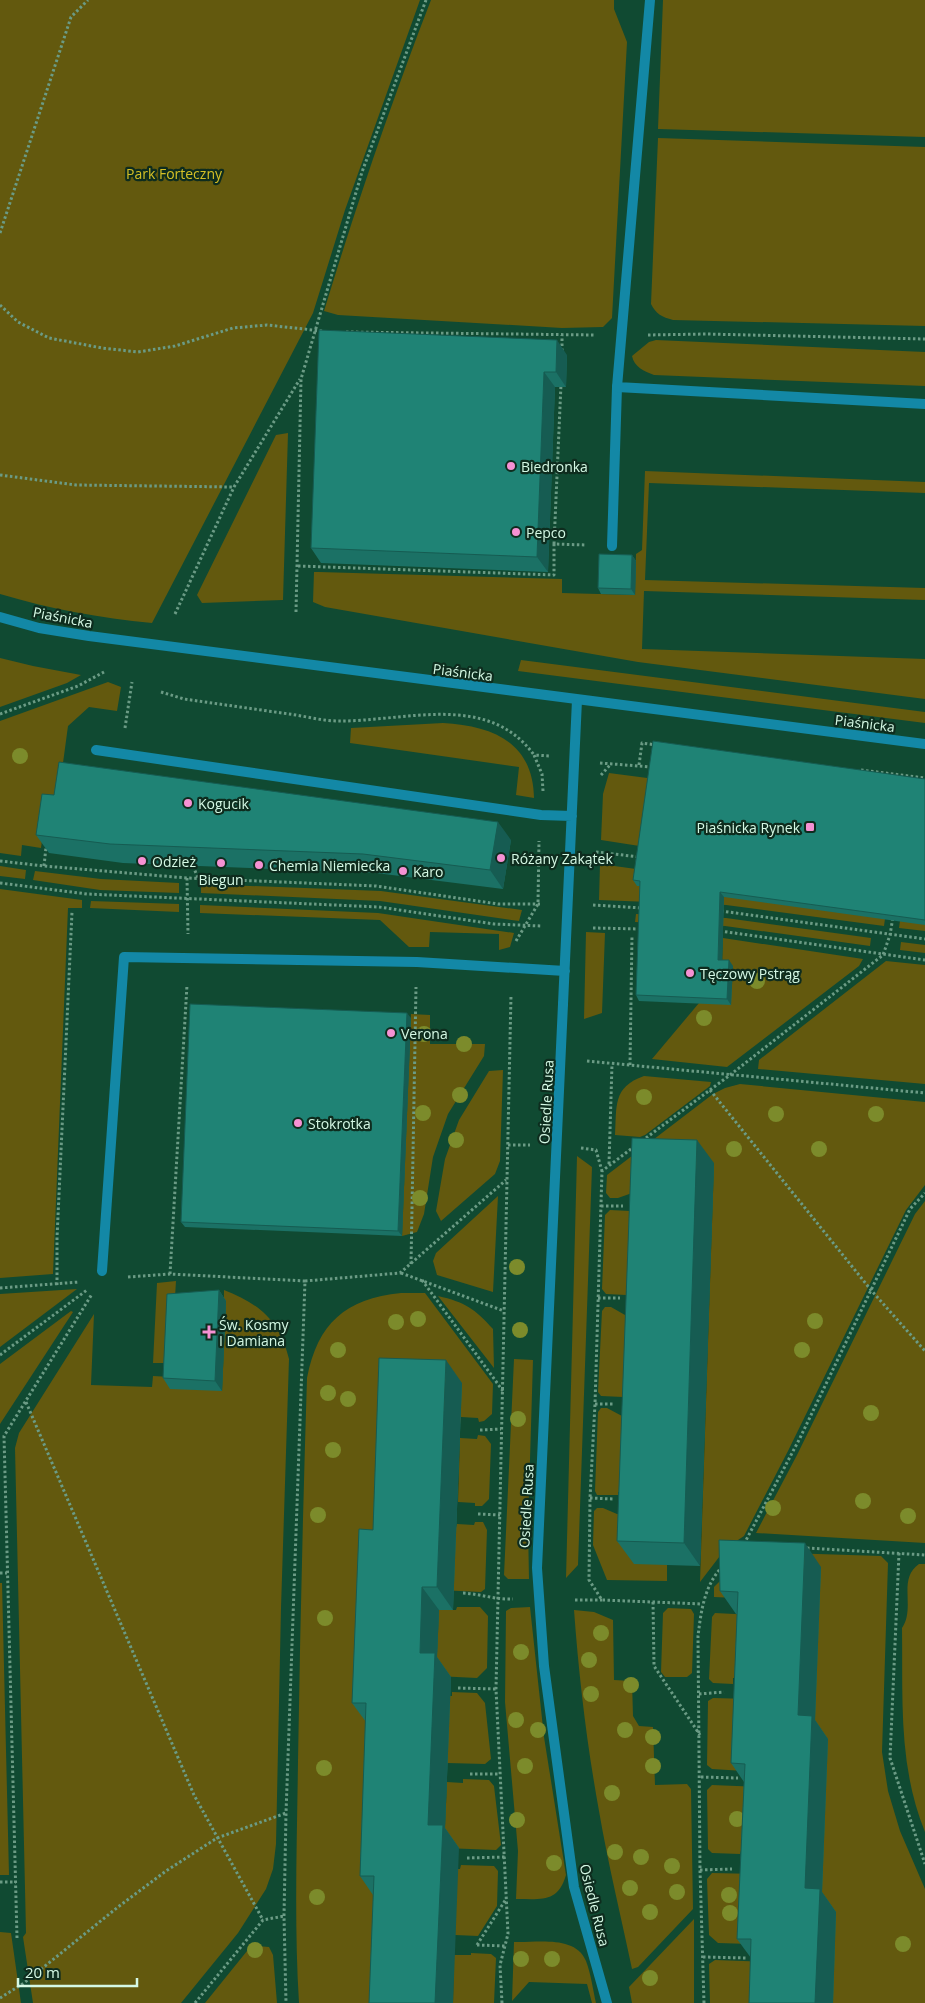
<svg xmlns="http://www.w3.org/2000/svg" width="925" height="2003" viewBox="0 0 925 2003" font-family="'Open Sans',sans-serif">
	<rect width="100%" height="100%" fill="#104a32"/>
	<path fill="#63590e" d="M0 0H420L345 210 313 313 152 623C100 618 50 609 0 594Z
		M431 0H614V9L627 42 612 318 603 327 562 328 338 315 324 311C356 206 391 103 431 0Z
		M663 0H925V137L658 129Z
		M658 138 925 147V326L673 320C662 317 656 314 651 304Z
		M656 340 925 352V386L654 375C644 371 634 367 632 356L649 342Z
		M288 433 283 600 202 603 197 595 276 435Z
		M645 471 925 482V493L649 483 645 580 925 588V600L644 591 642 649 925 659V699L638 662 325 607 313 602 314 572H319L562 579V593L635 595 636 554 642 550Z
		M0 658 33 666 81 675 67 683 0 707Z
		M521 660 925 712V723L518 671Z
		M108 682 121 687 117 711 89 707 68 726 58 800 46 812 41 848 22 845 21 856 0 853V721Z
		M443 723C493 726 533 742 534 798L516 795 519 767 350 743 351 728Z
		M609 773 655 779 646 847 601 840 603 794Z
		M600 864 887 904 884 926 726 905 599 900Z
		M0 866 26 870 25 879 0 876Z
		M35 871 101 879 179 883V893L100 890 33 880Z
		M201 884 381 891 522 910 519 921 380 901 201 893Z
		M0 889 82 900V908H68L53 1274 0 1278Z
		M91 901 179 904V912L90 908Z
		M200 905 378 913 514 933 510 947 499 950V934L430 932 429 947H409L380 920 200 913Z
		M902 906 925 909V931L899 928Z
		M636 914 726 918 871 938 870 946 725 926 635 922Z
		M586 932 605 933 602 1013 584 1019Z
		M723 938 863 959 859 966 727 1067 652 1059 699 1003 722 965Z
		M901 942 925 945V953L900 950Z
		M886 961 925 965V1084L758 1069 759 1060Z
		M411 1014 430 1015V1044H485L484 1056 448 1114 433 1157 424 1214 417 1232 402 1236Z
		M503 1070 500 1161 495 1174 441 1221 436 1211 445 1159 459 1120 489 1071Z
		M644 1076 711 1082 710 1086 645 1135 640 1137 615 1135C617 1107 612 1087 644 1076Z
		M740 1084 925 1102V1185L906 1210 788 1451 744 1536 726 1548 700 1582 714 1164 618 1198H610L606 1193 607 1175 713 1094 725 1088Z
		M577 1156 592 1167 578 1565 566 1578Z
		M498 1196 493 1292 437 1275 433 1261 436 1253Z
		M925 1201V1543L756 1533 797 1455 915 1214Z
		M610 1210 630 1211 644 1292 626 1291V1295L606 1294 602 1289 605 1215Z
		M176 1281 171 1363H153L157 1283Z
		M77 1289 0 1347V1294Z
		M224 1290C260 1304 280 1321 289 1359L281 1608 276 1844 273 1869 266 1889 238 1933 181 2003H33L23 1937 26 1933 15 1448 19 1433 94 1314 91 1385 152 1387 153 1376 171 1377 222 1391 226 1302 224 1301Z
		M401 1293H425L493 1384 492 1414 484 1421 479 1422 478 1418 461 1417 386 2003H299C294 1922 297 1841 298 1761 300 1633 303 1506 307 1378 318 1323 345 1299 401 1293Z
		M438 1296C465 1302 475 1309 493 1329L494 1368Z
		M605 1307H611L625 1315H643L623 1397 601 1396 598 1392 602 1311Z
		M71 1311 73 1312 0 1424V1364Z
		M514 1359 533 1360 528 1526 529 1579H508L504 1575Z
		M601 1408H607L622 1416 636 1493 618 1492V1495H597L595 1491 598 1412Z
		M478 1435 485 1436 491 1444 489 1499 482 1506H475V1503L458 1502 460 1438 477 1439Z
		M597 1508H603L617 1514 635 1515 667 1565V1581L607 1580 593 1545 594 1511Z
		M475 1522H483L487 1530 485 1589 481 1592 439 1590 457 1524 474 1525Z
		M757 1552 881 1556 888 1563 882 1752 888 1791 900 1831 925 1889V2003H833L821 1911 815 1738 737 1598 714 1597V1587L743 1558Z
		M919 1564H925V1832C898 1766 903 1698 902 1628 916 1608 897 1579 919 1564Z
		M0 1583H2L9 1875H0Z
		M457 1607H480L488 1616 487 1668 477 1678 436 1676 439 1610H456Z
		M530 1607 544 1737 566 1875C558 1903 541 1899 516 1899L518 1851 505 1702 506 1611 511 1608Z
		M668 1608 691 1609 694 1614 692 1673 687 1677H665L661 1672 663 1613Z
		M574 1610 594 1612 613 1620 614 1680 632 1681 633 1716 639 1726 653 1727 655 1785 687 1784 691 1789 693 1909 638 1967 632 1969C621 1916 608 1864 599 1811 587 1745 579 1678 574 1610Z
		M715 1613 754 1615 751 1679 733 1678V1684L713 1683 709 1679 712 1617Z
		M452 1692 477 1693 485 1703 491 1759 485 1764 447 1763 435 1695 452 1696Z
		M713 1698 750 1699 744 1771 712 1769 707 1765 708 1701Z
		M463 1779 489 1780 494 1786 501 1845 496 1850 444 1848 447 1782 463 1783Z
		M712 1785 761 1787 740 1854 712 1853 708 1849 707 1790Z
		M461 1865 494 1866 498 1871 497 1906 478 1936 455 1935 444 1869H460Z
		M712 1873 758 1874 750 1944 718 1943 709 1935 707 1879Z
		M694 1919V2003H632L629 1987Z
		M0 1932 11 1933 21 2003H0Z
		M514 1942C537 1943 575 1935 586 1961 591 1974 593 1990 596 2003H592L587 1984 529 1982 512 2001Z
		M257 1946 269 1947 273 1955 277 2003H205L247 1951Z
		M471 1953 491 1954 496 1958 494 2003H453L454 1955H471Z
		M715 1960 768 1962 766 2003H710L709 1964Z"/>
	<g fill="none" stroke-linecap="round" stroke-linejoin="round">
		<path stroke="#6b9b85" stroke-width="3" stroke-dasharray="2.5 2.5" stroke-linecap="butt" d="M0 233 71 17 88 0
			M0 305 18 322 49 338 102 348 138 352 175 346 233 328 267 325 322 331
			M346 332 594 335
			M648 335 706 334 925 339
			M562 351V335
			M0 475 76 485 234 487
			M554 544 561 384
			M298 566 554 575V544L586 545
			M296 612 301 379 362 172 426 0
			M175 614 234 487 300 379
			M161 692 184 699C219 704 254 709 289 714 305 716 322 721 338 721 403 722 488 691 534 755
			M0 714 78 686 104 672
			M125 728 132 682
			M600 763 651 767
			M639 765 642 743 656 745
			M861 770 925 778
			M601 775 610 765
			M543 791 542 774 534 755 550 756
			M596 852 640 857
			M0 861 44 866 187 878 376 886 498 904H540
			M44 866 46 847
			M193 866 198 878
			M187 878 188 934
			M0 883 87 894 379 907 494 924 541 926
			M593 905 642 908
			M721 911 925 939
			M593 928 641 929
			M720 931 925 960
			M516 941 538 904 539 841
			M587 1061 925 1093
			M630 1065 632 935
			M710 1090 871 1290 925 1351
			M642 1141 730 1075 883 955 890 935 893 917
			M508 1145H530
			M635 1146 602 1171 595 1404 590 1498 589 1580 602 1600 702 1604
			M581 1148 596 1150 602 1171
			M609 1164 612 1064
			M601 1206H623
			M411 1264 416 987
			M401 1273 504 1311
			M170 1274 187 985
			M128 1277 170 1274 305 1281 286 1813 284 1916 286 2003
			M422 1280 503 1391
			M305 1281 400 1273 506 1180
			M57 1285V1238L72 912
			M0 1288 79 1282
			M598 1298H620
			M0 1355 87 1290
			M26 1402 194 1795 263 1920
			M595 1404H615
			M480 1430 501 1429
			M590 1498 613 1499
			M478 1514 500 1515
			M744 1544 800 1438 910 1209 925 1193
			M807 1548 925 1555
			M899 1553 890 1758 925 1864
			M0 1573H7
			M463 1593C481 1594 496 1600 513 1599
			M575 1600H602
			M653 1602 654 1666 700 1735
			M458 1688 496 1689
			M699 1694 724 1692
			M470 1774H499
			M701 1777 738 1778
			M467 1858 506 1857
			M700 1870 732 1869
			M0 1882H16
			M17 1938 4 1436 92 1294
			M477 1945 506 1899
			M477 1945 505 1946
			M703 1957 746 1958
			M0 1998 24 1983 118 1907 166 1871 217 1838 286 1813
			M195 2003 263 1920 284 1916
			M502 2003 500 1965 508 1934 496 1689 511 995
			M704 2003 700 1870 698 1636C701 1612 704 1586 722 1567"/>
		<path stroke="#1388a6" stroke-width="10" d="M612 546 617 387
			M96 750 541 815 572 816
			M563 1004 577 700
			M102 1271 124 957 417 962 565 971"/>
		<path stroke="#1388a6" stroke-width="10" d="M650 0 617 387 925 404
			M0 617 39 628 89 636 925 744
			M563 1004 537 1568 544 1666 574 1887 607 2003"/>
	</g>
	<g fill="#7c8b2b">
		<circle cx="20" cy="756" r="8"/>
		<circle cx="757" cy="981" r="8"/>
		<circle cx="704" cy="1018" r="8"/>
		<circle cx="424" cy="1034" r="8"/>
		<circle cx="464" cy="1044" r="8"/>
		<circle cx="460" cy="1095" r="8"/>
		<circle cx="644" cy="1097" r="8"/>
		<circle cx="423" cy="1113" r="8"/>
		<circle cx="776" cy="1114" r="8"/>
		<circle cx="876" cy="1114" r="8"/>
		<circle cx="456" cy="1140" r="8"/>
		<circle cx="734" cy="1149" r="8"/>
		<circle cx="819" cy="1149" r="8"/>
		<circle cx="420" cy="1198" r="8"/>
		<circle cx="517" cy="1267" r="8"/>
		<circle cx="418" cy="1319" r="8"/>
		<circle cx="815" cy="1321" r="8"/>
		<circle cx="396" cy="1322" r="8"/>
		<circle cx="520" cy="1330" r="8"/>
		<circle cx="338" cy="1350" r="8"/>
		<circle cx="802" cy="1350" r="8"/>
		<circle cx="328" cy="1393" r="8"/>
		<circle cx="348" cy="1399" r="8"/>
		<circle cx="871" cy="1413" r="8"/>
		<circle cx="518" cy="1419" r="8"/>
		<circle cx="333" cy="1450" r="8"/>
		<circle cx="863" cy="1501" r="8"/>
		<circle cx="773" cy="1508" r="8"/>
		<circle cx="318" cy="1515" r="8"/>
		<circle cx="908" cy="1516" r="8"/>
		<circle cx="325" cy="1618" r="8"/>
		<circle cx="601" cy="1633" r="8"/>
		<circle cx="521" cy="1652" r="8"/>
		<circle cx="589" cy="1660" r="8"/>
		<circle cx="631" cy="1685" r="8"/>
		<circle cx="591" cy="1694" r="8"/>
		<circle cx="516" cy="1720" r="8"/>
		<circle cx="538" cy="1730" r="8"/>
		<circle cx="625" cy="1730" r="8"/>
		<circle cx="653" cy="1737" r="8"/>
		<circle cx="525" cy="1766" r="8"/>
		<circle cx="653" cy="1766" r="8"/>
		<circle cx="324" cy="1768" r="8"/>
		<circle cx="612" cy="1793" r="8"/>
		<circle cx="737" cy="1819" r="8"/>
		<circle cx="517" cy="1820" r="8"/>
		<circle cx="615" cy="1852" r="8"/>
		<circle cx="641" cy="1857" r="8"/>
		<circle cx="554" cy="1863" r="8"/>
		<circle cx="672" cy="1866" r="8"/>
		<circle cx="630" cy="1888" r="8"/>
		<circle cx="677" cy="1892" r="8"/>
		<circle cx="729" cy="1895" r="8"/>
		<circle cx="317" cy="1897" r="8"/>
		<circle cx="650" cy="1912" r="8"/>
		<circle cx="730" cy="1913" r="8"/>
		<circle cx="903" cy="1944" r="8"/>
		<circle cx="255" cy="1950" r="8"/>
		<circle cx="521" cy="1959" r="8"/>
		<circle cx="552" cy="1959" r="8"/>
		<circle cx="650" cy="1978" r="8"/>
	</g>
	<path fill="#1b7165" d="M567 355 566 387H555L548 572 321 563 311 548Z
		M632 555 636 561 635 595 601 594 598 588Z
		M925 779V925L724 897 722 960 733 966 731 1005 639 1001 636 995 640 886H637L633 880Z
		M36 835 511 840 503 889 376 873 123 863 49 853Z
		M411 1018 402 1236 185 1227 181 1222Z
		M714 1163 700 1566 634 1564 617 1541Z
		M219 1290 226 1301 222 1391 170 1389 163 1378Z
		M462 1383 453 1610H439L437 1657 451 1677 445 1828 459 1848 373 1895 360 1876 366 1722 352 1703 373 1530Z
		M821 1567 815 1720 828 1739 822 1892 836 1912 833 2003H749L751 1958 737 1939 744 1782 731 1763 737 1614H736L720 1591Z"/>
	<path fill="#165c52" d="M557 340 567 355 566 387 556 372Z
		M544 372 555 387 548 572 537 557Z
		M632 555 636 561 635 595 631 589Z
		M498 822 511 840 503 889 490 870Z
		M720 892 724 897 722 965 718 960Z
		M729 960 733 966 731 1005 727 999Z
		M407 1013 411 1018 402 1236 398 1231Z
		M697 1140 714 1163 700 1566 684 1543Z
		M219 1290 226 1301 222 1391 215 1381Z
		M446 1360 462 1383 453 1610 437 1587Z
		M805 1543 821 1567 815 1720 828 1739 822 1892 836 1912 833 2003H815L805 1888 798 1715Z
		M422 1587 439 1610 437 1657 451 1677 445 1828 459 1848 453 2003H435L420 1653Z"/>
	<path fill="#1f8375" stroke="#165c52" d="M319 330 557 340 556 372H544L537 557 311 548Z
		M599 554 632 555 631 589 598 588Z
		M653 741 925 779V920L720 892 718 960H729L727 999 636 995 640 881 633 880Z
		M59 762 498 822 490 870 363 854 110 844 36 835 42 794 54 795Z
		M190 1004 407 1013 398 1231 181 1222Z
		M632 1138 697 1140 684 1543 617 1541Z
		M219 1290 215 1381 163 1378 167 1294Z
		M379 1358 446 1360 437 1587H422L420 1653H435L428 1825H443L435 2003H369L374 1876H360L366 1703H352L359 1529 373 1530Z
		M719 1540 805 1543 798 1715 812 1716 805 1888 820 1889 815 2003H749L751 1939H737L745 1764 731 1763 738 1592 720 1591Z"/>
	<g fill="#f591d3" stroke="#0e2c1e" stroke-width="2">
		<circle cx="511" cy="466" r="5"/>
		<circle cx="516" cy="532" r="5"/>
		<circle cx="188" cy="803" r="5"/>
		<rect x="805" y="822" width="10" height="10" rx="2.5"/>
		<circle cx="501" cy="858" r="5"/>
		<circle cx="142" cy="861" r="5"/>
		<circle cx="221" cy="863" r="5"/>
		<circle cx="259" cy="865" r="5"/>
		<circle cx="403" cy="871" r="5"/>
		<circle cx="690" cy="973" r="5"/>
		<circle cx="391" cy="1033" r="5"/>
		<circle cx="298" cy="1123" r="5"/>
		<path d="M206.5 1324.5h5v5h5v5h-5v5h-5v-5h-5v-5h5z"/>
	</g>
	<g text-anchor="middle" dominant-baseline="central" stroke-width="4.5" stroke-linejoin="round" paint-order="stroke">
		<g font-size="14" fill="#d5c025" stroke="#0e2c1e">
			<text x="174" y="173">Park Forteczny</text>
		</g>
		<g font-size="14" fill="#d5f9e5" stroke="#0e2c1e" text-anchor="start">
			<text x="521" y="466">Biedronka</text>
			<text x="526" y="532">Pepco</text>
			<text x="198" y="803">Kogucik</text>
			<text x="800" y="827" text-anchor="end">Piaśnicka Rynek</text>
			<text x="511" y="858">Różany Zakątek</text>
			<text x="152" y="861">Odzież</text>
			<text x="269" y="865">Chemia Niemiecka</text>
			<text x="413" y="871">Karo</text>
			<text x="221" y="879" text-anchor="middle">Biegun</text>
			<text x="700" y="973">Tęczowy Pstrąg</text>
			<text x="401" y="1033">Verona</text>
			<text x="308" y="1123">Stokrotka</text>
			<text x="219" y="1324">Św. Kosmy<tspan x="219" dy="16">I Damiana</tspan></text>
		</g>
		<g font-size="14" fill="#d5f9e5" stroke="#0e2c1e">
			<text transform="translate(63 617) rotate(11)">Piaśnicka</text>
			<text transform="translate(463 672) rotate(7)">Piaśnicka</text>
			<text transform="translate(865 723) rotate(7)">Piaśnicka</text>
			<text transform="translate(546 1102) rotate(-87)">Osiedle Rusa</text>
			<text transform="translate(526 1506) rotate(-87)">Osiedle Rusa</text>
			<text transform="translate(595 1905) rotate(76)">Osiedle Rusa</text>
		</g>
	</g>
	<path d="M18 1978v8h119v-8" fill="none" stroke="#d5f9e5" stroke-width="2.5"/>
	<text x="25" y="1978" font-size="15" fill="#d5f9e5" stroke="#0e2c1e" stroke-width="4" paint-order="stroke">20 m</text>
</svg>
